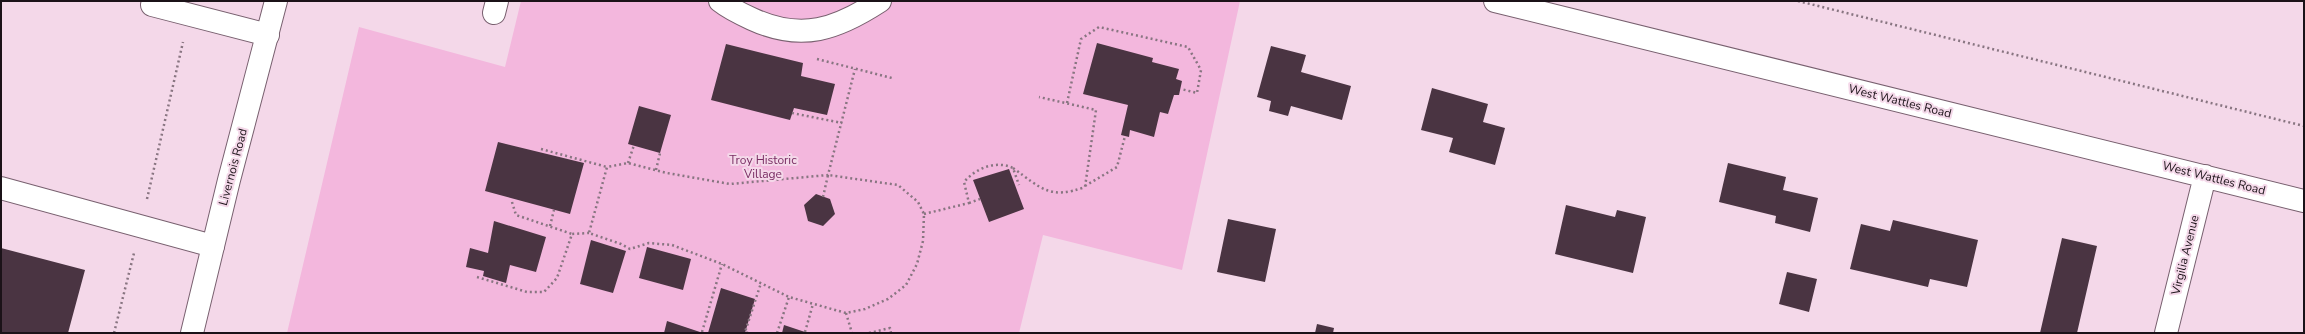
<svg xmlns="http://www.w3.org/2000/svg" width="2305" height="334" viewBox="0 0 2305 334" font-family="'Nunito Sans',sans-serif">
	<rect width="100%" height="100%" fill="#f4d8e9"/>
	<path fill="#f3b7dd" d="M521 1H1240L1182 270 1043 235 1019 333H287L359 27 505 67Z"/>
	<path fill="#4a3442" d="M1097 43 1153 58 1152 62 1179 69 1176 79 1182 81 1179 95H1174L1168 114 1160 112 1154 137 1130 130 1129 137 1121 135 1128 105 1083 94Z
		M726 44 803 63 801 76 835 84 827 115 794 108 790 120 711 100Z
		M1271 46 1306 55 1301 72 1351 86 1342 120 1291 106 1288 116 1269 111 1271 101 1257 97Z
		M1432 88 1488 104 1483 122 1505 128 1495 165 1449 152 1453 138 1421 130Z
		M639 106 671 115 660 153 628 144Z
		M498 142 584 163 570 214 485 191Z
		M1728 163 1786 177 1783 190 1818 198 1810 232 1775 223 1776 216 1719 202Z
		M1009 169 1024 209 989 222 973 180Z
		M816 194 830 199 835 214 823 226 808 221 804 205Z
		M1566 205 1615 217 1617 210 1646 217 1633 273 1555 254Z
		M1228 219 1276 229 1265 282 1217 272Z
		M1893 220 1978 240 1967 287 1930 279 1928 287 1850 269 1861 224 1890 231Z
		M494 221 546 237 536 272 510 265 506 283 483 276 484 271 466 267 470 248 488 253Z
		M2062 238 2097 246 2077 333H2040Z
		M591 240 626 251 613 293 580 284Z
		M647 247 691 259 683 290 639 278Z
		M1 248 85 270 68 333H1Z
		M1787 272 1817 279 1809 312 1779 304Z
		M721 288 755 299 745 333H708Z
		M667 321 703 333H664Z
		M1317 324 1334 328 1333 333H1315Z
		M784 325 808 333H782Z"/>
	<g fill="none" stroke-linecap="round" stroke-linejoin="round">
		<g stroke="#78606f" stroke-width="24">
			<path id="minor" d="M720 1C730 9 741 14 752 19 802 42 837 29 880 1
				M1495 1 2304 201
				M152 5 268 35
				M494 13 497 1
				M1 188 213 246
				M2166 333 2205 176"/>
		</g>
		<g stroke="#78606f" stroke-width="24">
			<path id="major" d="M192 333 229 180 276 1"/>
		</g>
		<path stroke="#887581" stroke-width="2.5" stroke-dasharray="2 3" stroke-linecap="butt" d="M1798 1 2304 126
			M817 59 892 78
			M1067 103 1081 39 1099 27 1188 47 1201 70 1197 93 1181 89
			M792 113 842 123
			M541 149 607 167
			M628 163 634 145
			M1013 168C1041 188 1049 200 1085 187L1096 110 1039 97
			M656 170 660 153
			M1085 186 1117 167 1125 136
			M823 197 828 175 898 185 918 202 924 214 923 241 917 264 906 285 888 299 865 309 846 313 789 297 722 264 672 245 649 243 630 249 621 244 589 233 607 167 628 163 667 173 730 184 828 175 855 69
			M147 199 183 42
			M512 202 516 215 572 234
			M969 203 980 199
			M924 214 969 203 964 182C976 168 996 160 1013 168L1019 185
			M550 226 554 210
			M477 277 527 292H544L557 278 572 234 589 233
			M846 313 852 333
			M702 332 722 264
			M805 332 813 304
			M114 333 134 253
			M748 333 745 332 761 283
			M777 333 789 297
			M869 333 890 328 891 333"/>
		<use href="#minor" stroke="#fff" stroke-width="22"/>
		<use href="#major" stroke="#fff" stroke-width="22"/>
	</g>
	<g text-anchor="middle" dominant-baseline="central" stroke-width="4" stroke-linejoin="round" paint-order="stroke">
		<g font-size="12" fill="#1b1218" stroke="#f4d8e9">
			<text transform="translate(1900 101) rotate(14)">West Wattles Road</text>
			<text transform="translate(233 167) rotate(-75)">Livernois Road</text>
			<text transform="translate(2214 178) rotate(14)">West Wattles Road</text>
			<text transform="translate(2185 255) rotate(-76)">Virgilia Avenue</text>
		</g>
		<g font-size="12" fill="#792d63" stroke="#f4d8e9">
			<text x="763" y="160">Troy Historic<tspan x="763" dy="14">Village</tspan></text>
		</g>
	</g>
	<rect width="2305" height="334" fill="none" stroke="#1b1218" stroke-width="4"/>
</svg>
